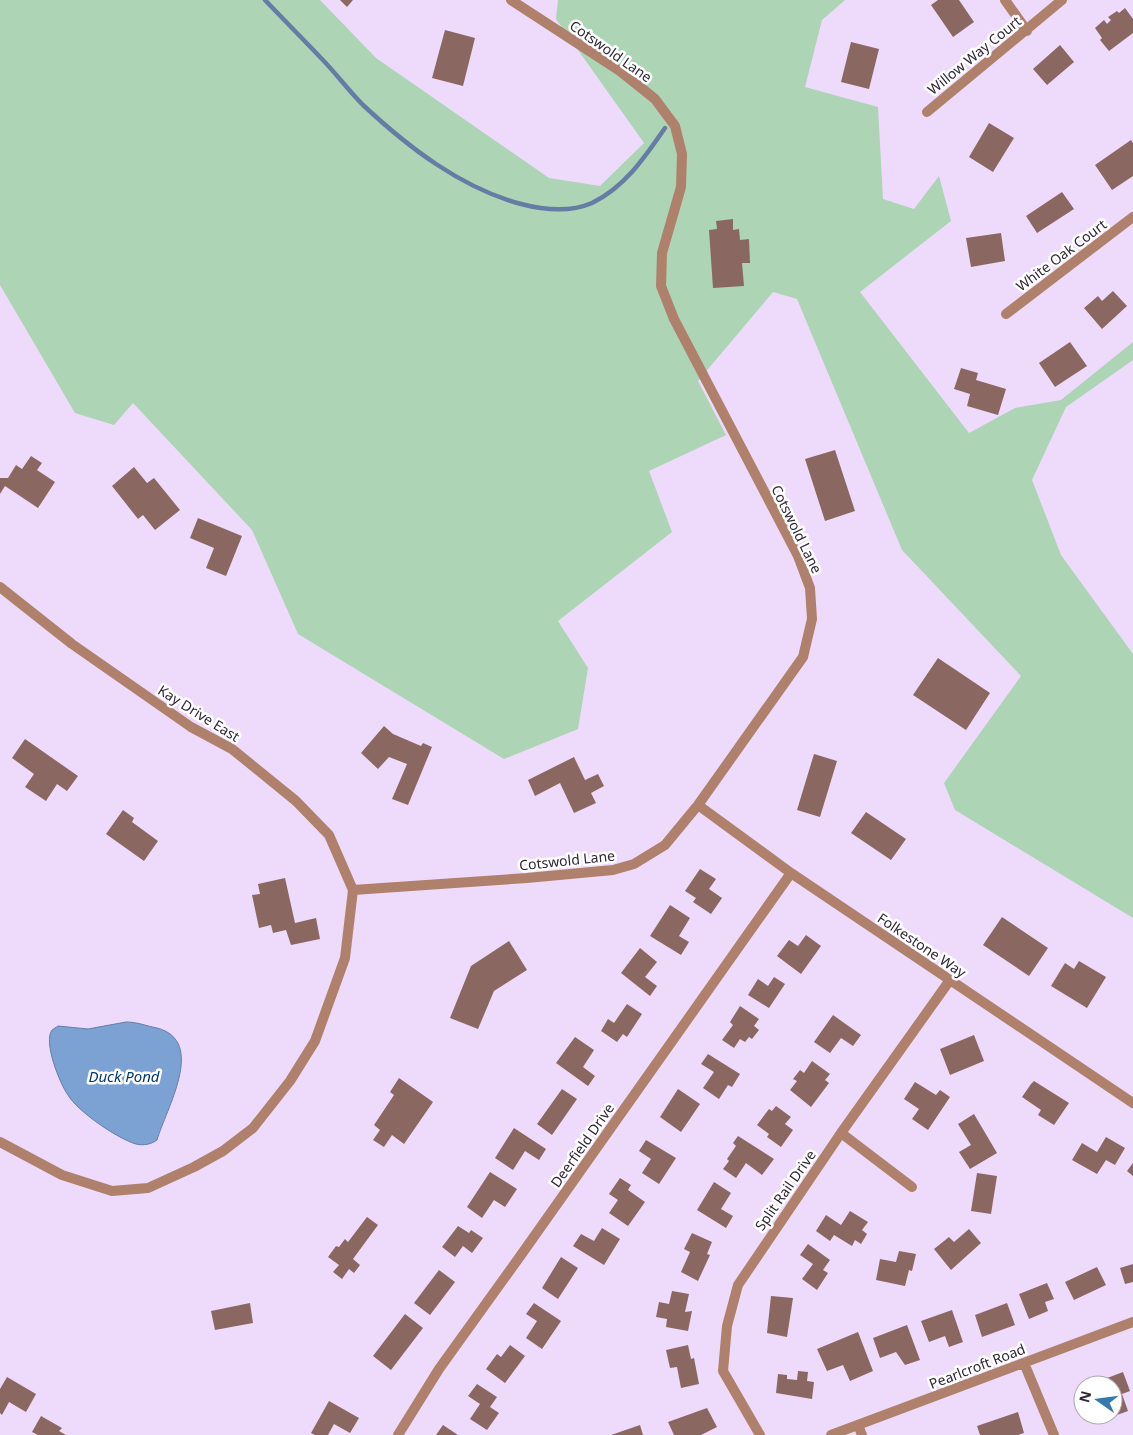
<svg xmlns="http://www.w3.org/2000/svg" width="1133" height="1435" viewBox="0 0 1133 1435" font-family="'Noto Sans',sans-serif">
	<rect width="100%" height="100%" fill="#eedbfb"/>
	<path fill="#acd4b5" d="M0 0H320L376 58 549 178 600 186 644 143 556 19 558 0H845L822 20 805 87 878 107 883 199 914 209 939 176 951 221 860 292 969 433 1015 408 1061 400 1133 342V360L1066 407 1032 480 1061 555 1133 654V918L955 810 944 783 1021 676 902 550 797 299 773 292 698 381 726 435 649 471 672 532 558 621 588 668 578 729 504 759 298 634 252 530 133 403 114 425 75 413 0 285Z"/>
	<path fill="#7ca2d4" stroke="#657da4" d="M126 1022C138 1022 146 1026 157 1028 207 1041 166 1109 157 1140 152 1144 143 1146 136 1144 118 1139 77 1111 68 1095 60 1084 43 1042 52 1030 52 1030 58 1026 58 1026L88 1029Z"/>
	<g fill="none" stroke-linecap="round" stroke-linejoin="round">
		<path stroke="#657da4" stroke-width="4.5" d="M265 0C283 19 302 38 320 57 335 72 348 90 363 105 408 147 461 188 521 204 544 210 569 213 592 203 625 187 645 157 665 128"/>
	</g>
	<path fill="#8b6762" d="M340 0H353L347 7Z
		M938 0H959L974 22 953 37 931 5Z
		M1125 8 1133 19V33L1109 51 1100 40 1102 38 1095 28 1104 20 1107 24 1111 20 1108 17 1117 11 1119 13Z
		M445 30 475 38 463 86 432 78Z
		M851 42 879 49 869 89 841 82Z
		M1060 45 1074 62 1047 85 1033 69Z
		M989 123 1014 138 993 172 969 157Z
		M1131 140 1133 143V176L1112 190 1095 165Z
		M1062 192 1074 209 1037 233 1026 216Z
		M733 219V230L739 229 740 240 749 239 750 263H742L744 286 713 288 709 230 717 229 716 221Z
		M1001 233 1005 261 971 267 966 238Z
		M1113 291 1127 306 1102 329 1084 308 1098 296 1102 301Z
		M1070 342 1087 366 1055 387 1039 363Z
		M961 368 978 373 976 380 1006 389 998 415 967 406 970 394 954 389Z
		M835 450 855 511 825 521 805 459Z
		M31 456 42 463 37 470 55 482 38 508 5 486 0 494V478H8L16 465 22 469Z
		M134 467 147 483 154 478 180 510 155 530 143 515 138 519 112 486Z
		M198 518 242 536 226 576 206 568 214 548 190 538Z
		M938 658 990 693 966 730 913 695Z
		M384 726 393 734 421 746 423 743 432 747 408 805 392 799 407 764 389 757 378 769 361 753Z
		M25 739 78 776 67 791 57 784 46 801 25 787 34 774 12 758Z
		M814 754 837 761 820 817 797 810Z
		M574 757 585 780 598 774 604 786 591 793 596 803 574 813 560 783 535 796 528 780Z
		M123 810 134 818 132 822 158 841 144 861 106 834Z
		M866 812 906 839 891 860 851 833Z
		M700 869 716 879 709 889 722 898 711 914 693 902 696 898 685 891Z
		M285 878 295 923 316 918 320 939 291 945 286 930 273 933 271 925 259 928 252 895 260 894 258 884Z
		M670 905 690 918 679 936 689 942 681 955 650 936Z
		M1002 917 1048 948 1029 976 983 945Z
		M806 935 821 946 801 974 777 956 789 940 798 946Z
		M509 941 527 970 494 991 478 1029 450 1018 471 966Z
		M640 948 657 962 645 977 657 986 650 996 621 973Z
		M1079 961 1106 977 1087 1008 1051 986 1065 963 1074 969Z
		M774 977 785 984 769 1008 748 995 758 979 768 986Z
		M627 1004 642 1014 627 1037 623 1034 617 1042 601 1031 608 1019 614 1023Z
		M740 1006 759 1019 754 1026 759 1030 752 1039 749 1037 745 1042 740 1039 734 1048 722 1040 733 1025 730 1022Z
		M833 1015 861 1035 853 1046 841 1038 830 1053 814 1042Z
		M974 1035 984 1061 950 1075 940 1049Z
		M575 1037 594 1050 583 1067 595 1076 588 1086 556 1063Z
		M708 1054 740 1074 732 1087 728 1085 719 1099 703 1088 714 1072 701 1064Z
		M812 1061 830 1074 825 1080 829 1083 811 1107 790 1090 797 1081 793 1079 800 1070 804 1073Z
		M399 1078 433 1102 404 1144 392 1135 384 1147 373 1140 380 1130 374 1125 394 1095 390 1092Z
		M1034 1081 1069 1103 1054 1125 1038 1115 1041 1110 1022 1097 1031 1084Z
		M915 1082 936 1095 940 1090 950 1097 928 1130 912 1119 919 1109 904 1099Z
		M562 1089 577 1099 552 1135 537 1124Z
		M678 1089 700 1104 681 1132 660 1117Z
		M776 1106 791 1117 785 1124 793 1130 781 1147 767 1137 769 1134 757 1125 769 1109 772 1111Z
		M974 1114 997 1153 970 1169 959 1152 971 1145 958 1124Z
		M514 1128 546 1149 539 1160 525 1151 513 1170 495 1158Z
		M738 1136 774 1159 762 1175 746 1163 736 1178 723 1169 729 1161 727 1159 736 1146 733 1143Z
		M1106 1137 1125 1148 1115 1165 1106 1160 1097 1174 1072 1160 1082 1143 1097 1152Z
		M646 1140 676 1158 659 1184 642 1173 651 1159 639 1151Z
		M1133 1163V1176L1127 1171Z
		M490 1172 517 1189 505 1207 494 1200 482 1218 467 1207Z
		M977 1173 997 1176 991 1214 971 1211Z
		M620 1178 631 1185 628 1190 645 1202 628 1226 609 1213 618 1200 609 1194Z
		M714 1182 731 1193 721 1209 733 1216 726 1228 697 1210Z
		M850 1211 868 1222 862 1230 867 1234 861 1244 855 1240 852 1246 834 1235 830 1241 816 1231 826 1215 841 1225Z
		M367 1217 378 1225 353 1259 360 1265 354 1273 349 1269 342 1279 333 1272 339 1265 328 1257 336 1246 339 1247 345 1239 348 1242Z
		M458 1226 469 1233 471 1230 483 1238 472 1253 463 1246 455 1257 442 1247Z
		M602 1228 620 1239 604 1265 573 1246 581 1234 594 1241Z
		M969 1229 981 1243 951 1270 934 1249 949 1237 954 1242Z
		M692 1233 712 1242 707 1254 710 1255 698 1281 681 1272 690 1252 684 1249Z
		M808 1244 830 1260 823 1270 828 1273 817 1290 802 1279 813 1264 800 1255Z
		M899 1251 916 1254 912 1271 909 1270 905 1286 876 1280 880 1259 896 1262Z
		M561 1257 578 1268 558 1299 542 1288Z
		M1133 1264V1282L1125 1284 1120 1268Z
		M1097 1267 1106 1285 1074 1300 1065 1282Z
		M439 1270 455 1282 430 1315 414 1303Z
		M1047 1283 1054 1299 1045 1302 1048 1311 1029 1319 1019 1294Z
		M672 1291 689 1294 685 1312 692 1311 688 1331 666 1327 667 1319 656 1317 659 1302 669 1304Z
		M771 1296 793 1298 787 1337 767 1333Z
		M250 1303 253 1323 215 1330 211 1311Z
		M534 1303 561 1321 542 1349 526 1338 537 1321 526 1314Z
		M1007 1303 1015 1325 982 1337 975 1315Z
		M952 1310 963 1342 949 1347 945 1336 929 1342 921 1321Z
		M405 1314 423 1328 391 1370 373 1356Z
		M907 1325 920 1360 905 1365 896 1352 880 1358 873 1338Z
		M858 1332 873 1371 850 1381 843 1365 827 1371 817 1349Z
		M510 1345 525 1356 505 1383 486 1369 497 1354 501 1357Z
		M688 1345 691 1359 694 1358 699 1384 681 1388 677 1367 670 1368 666 1350Z
		M798 1371 808 1372 807 1381 814 1382 812 1399 776 1393 778 1374 787 1375V1379L797 1380Z
		M1123 1372 1130 1391 1122 1394 1128 1411 1100 1421 1097 1415H1113V1385H1104L1102 1380Z
		M7 1377 36 1394 26 1412 9 1402 2 1415 0 1413V1389Z
		M477 1384 497 1397 490 1407 499 1413 487 1430 470 1419 480 1404 468 1396Z
		M329 1401 359 1418 350 1433 334 1424 328 1435H315L311 1433Z
		M707 1408 717 1427 701 1435H674L668 1422Z
		M1018 1412 1024 1433 1018 1435H980L977 1426Z
		M41 1416 62 1428 59 1431 66 1435H38L32 1432Z
		M443 1425 458 1435H436Z
		M640 1425 643 1435H611Z"/>
	<g fill="none" stroke-linecap="round" stroke-linejoin="round">
		<path stroke="#af816c" stroke-width="10" d="M1005 0 1027 31
			M927 112 1062 0
			M1006 314 1133 217
			M0 587 72 644 191 727 232 749 296 801 329 835 353 890 345 958 315 1041 290 1081 253 1128 223 1151 194 1167 148 1188 112 1191 62 1175 0 1142
			M698 805 791 873 1133 1103
			M353 890 527 878 613 870 634 864 665 845 698 805 803 657 812 619 810 588 798 556 674 319 661 286 662 253 681 187 682 154 675 126 655 99 620 71 511 0
			M841 1133 912 1187
			M1024 1363 1054 1435
			M858 1425 862 1435
			M398 1435 439 1369 521 1255 791 873
			M760 1435 723 1371 727 1326 738 1285 841 1133 950 980
			M831 1435 1133 1322"/>
	</g>
	<g text-anchor="middle" dominant-baseline="central" stroke-width="5" stroke-linejoin="round" paint-order="stroke">
		<g font-size="14" fill="#302835" stroke="#fff">
			<text transform="translate(611 51) rotate(35)">Cotswold Lane</text>
			<text transform="translate(974 55) rotate(-39)">Willow Way Court</text>
			<text transform="translate(1061 255) rotate(-37)">White Oak Court</text>
			<text transform="translate(797 529) rotate(64)">Cotswold Lane</text>
			<text transform="translate(199 713) rotate(32)">Kay Drive East</text>
			<text transform="translate(567 860) rotate(-6)">Cotswold Lane</text>
			<text transform="translate(922 945) rotate(34)">Folkestone Way</text>
			<text transform="translate(582 1145) rotate(-55)">Deerfield Drive</text>
			<text transform="translate(785 1190) rotate(-55)">Split Rail Drive</text>
			<text transform="translate(977 1366) rotate(-21)">Pearlcroft Road</text>
		</g>
		<g font-size="15" font-style="italic" fill="#033974" stroke="#fff">
			<text x="124" y="1076">Duck Pond</text>
		</g>
	</g>
	<g transform="translate(1098 1400) rotate(284)"><circle r="24" fill="#ffffff" stroke="#aca9ae"/>
	<path d="M0-4L9 19L0 12L-9 19Z" fill="#3379ae"/>
	<text y="-8" font-size="14" font-weight="bold" text-anchor="middle" fill="#302835">N</text>
	</g>
</svg>
